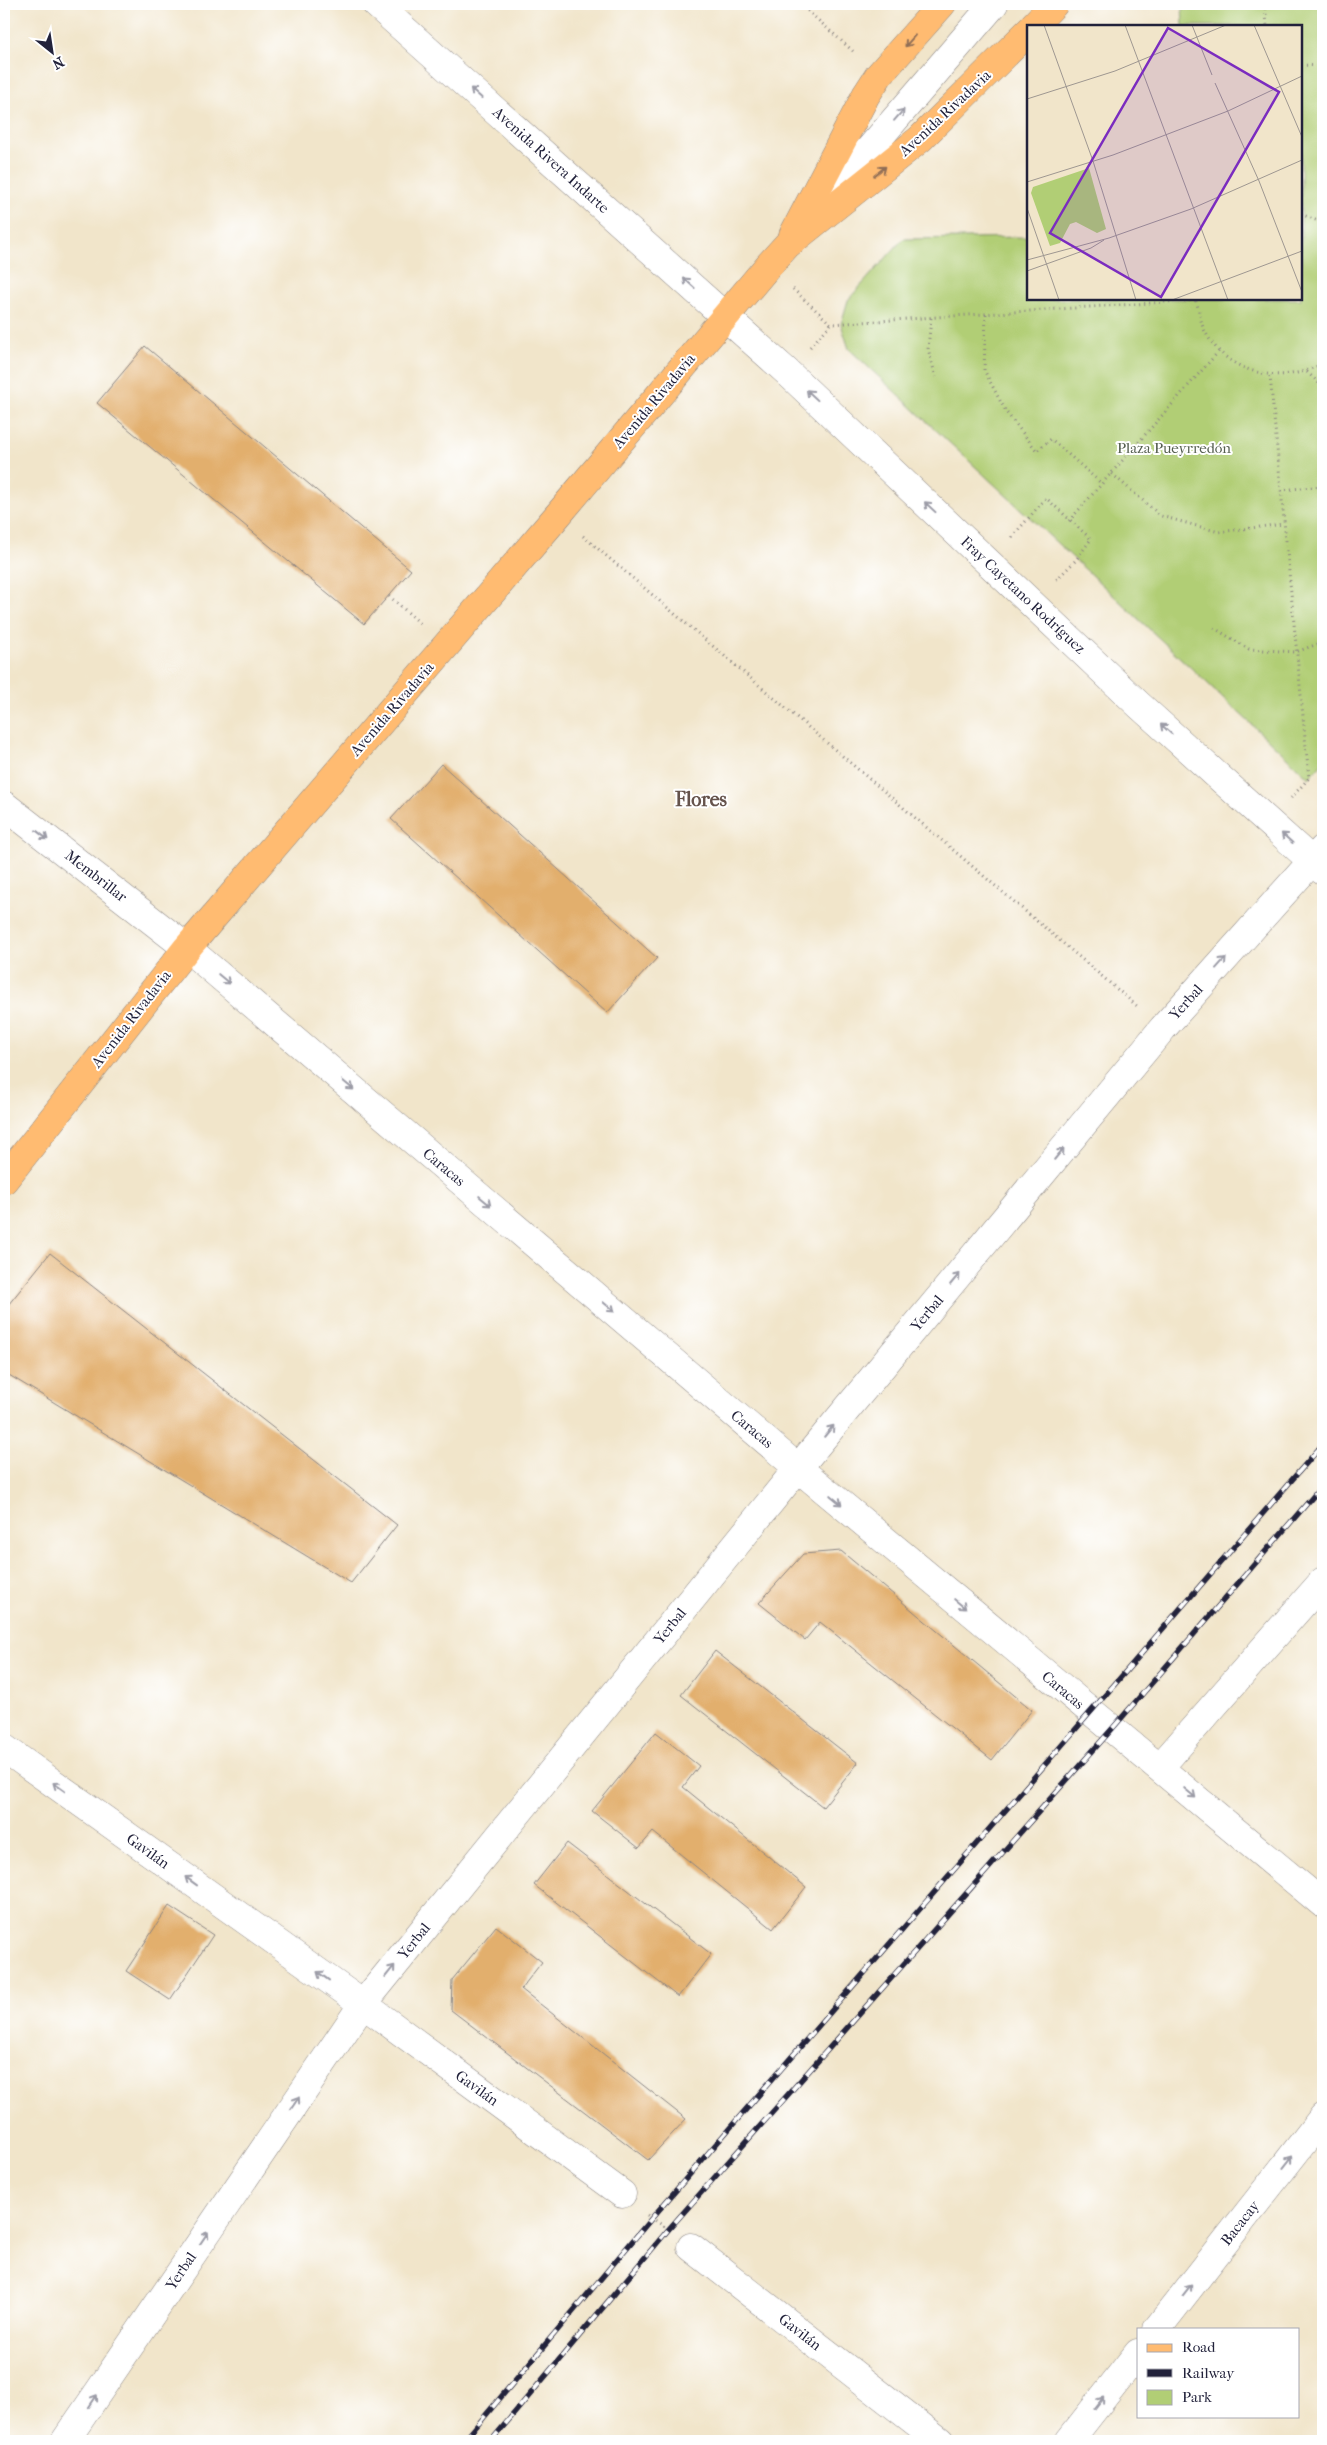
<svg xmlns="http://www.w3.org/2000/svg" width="1327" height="2445" viewBox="0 0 1327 2445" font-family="'IM FELL French Canon',serif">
	<rect width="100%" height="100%" fill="#fff"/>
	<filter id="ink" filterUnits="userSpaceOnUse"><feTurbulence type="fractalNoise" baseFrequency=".02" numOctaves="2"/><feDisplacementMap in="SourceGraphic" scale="10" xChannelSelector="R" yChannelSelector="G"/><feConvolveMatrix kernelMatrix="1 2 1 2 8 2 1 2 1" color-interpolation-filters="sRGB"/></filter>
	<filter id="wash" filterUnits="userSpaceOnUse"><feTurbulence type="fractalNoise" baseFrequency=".0096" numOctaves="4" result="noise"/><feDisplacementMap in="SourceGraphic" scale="20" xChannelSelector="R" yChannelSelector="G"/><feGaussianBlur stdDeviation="1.12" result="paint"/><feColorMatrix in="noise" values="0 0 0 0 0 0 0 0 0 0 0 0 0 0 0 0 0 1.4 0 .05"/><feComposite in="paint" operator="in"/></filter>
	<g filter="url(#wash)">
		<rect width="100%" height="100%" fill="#f1e5ca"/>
		<path fill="#b1ce75" stroke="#6a7858" d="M1182 4H1323V762L1309 778 849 349 841 324 848 300 903 239 1028 237V299H1301V26H1183Z"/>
		<g id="blocks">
			<path fill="#e2af6d" d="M145 346 411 570 364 624 97 403Z
				M441 764 657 958 607 1013 391 819Z
				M50 1253 397 1525 351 1583 4 1372V1310Z
				M841 1551 1032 1710 992 1760 820 1622 805 1640 759 1603 803 1554Z
				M715 1651 858 1763 823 1807 681 1695Z
				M656 1732 699 1766 683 1787 806 1887 773 1929 653 1832 639 1848 592 1811Z
				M567 1843 711 1954 678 1997 534 1885Z
				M169 1906 213 1935 170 2000 126 1971Z
				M496 1926 542 1962 521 1989 686 2119 648 2160 451 2010 452 1980Z"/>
		</g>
	</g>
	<g filter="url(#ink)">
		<use href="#blocks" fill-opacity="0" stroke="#8a8482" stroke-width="1"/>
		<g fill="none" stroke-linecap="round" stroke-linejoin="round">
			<g stroke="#8a8482" stroke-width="29">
				<path id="minor" d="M376 4 787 372 1139 705 1323 871
					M811 217 994 4
					M4 805 187 948 798 1468 1323 1904
					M4 1748 363 2004 622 2194
					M1160 1767 1323 1581
					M691 2247 940 2441
					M1157 2329 1323 2117
					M65 2441 363 2004 798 1468 1163 1028 1323 849
					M1069 2441 1138 2353"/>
			</g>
			<g stroke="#8a8482" stroke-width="29">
				<path id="major" d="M1033 26 1054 4
					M793 235 866 95 879 75 942 4
					M4 1180 187 948 558 515 768 266 787 245 920 139 1028 32"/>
			</g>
			<path stroke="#8a8482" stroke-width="3" stroke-dasharray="1 4" stroke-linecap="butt" d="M800 4 855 53
				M1265 4 1267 26
				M1301 65 1323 66
				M1301 214 1323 223
				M793 289 831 324
				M1196 301C1199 309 1200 319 1203 327 1223 374 1282 387 1323 363
				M986 314 984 370 1006 412 1037 451 1051 439 1102 484
				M931 318 928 349 936 377
				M810 347 831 324 1196 300
				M1307 372 1323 387
				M1270 376 1309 778 1291 798
				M1112 474 1161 516 1219 532 1283 524
				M1281 490 1323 486
				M1069 521 1219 351
				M583 536 1137 1006
				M1012 537 1046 498 1091 539 1076 560 1056 580
				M389 596 421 624
				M1214 628 1249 649 1296 652 1323 642
				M647 2215 665 2227"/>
			<use href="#minor" stroke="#fff" stroke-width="28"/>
			<use href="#major" stroke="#ffbb71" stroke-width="28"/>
			<g stroke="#22223b" stroke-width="5.5">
				<path id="rail" d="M464 2441 651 2219 1323 1444
					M491 2441 668 2230 1112 1729 1323 1485"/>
			</g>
			<use href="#rail" stroke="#fff" stroke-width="4" stroke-dasharray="11" stroke-linecap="butt"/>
		</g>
		<defs><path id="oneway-shaft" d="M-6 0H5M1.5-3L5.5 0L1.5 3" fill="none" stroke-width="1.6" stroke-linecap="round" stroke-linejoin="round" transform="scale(1.25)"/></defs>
		<g stroke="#906e56">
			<use href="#oneway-shaft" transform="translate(910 41) rotate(131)"/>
			<use href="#oneway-shaft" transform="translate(880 171) rotate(-39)"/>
		</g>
		<g stroke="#9c9ca7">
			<use href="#oneway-shaft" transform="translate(476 93) rotate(-138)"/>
			<use href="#oneway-shaft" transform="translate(899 115) rotate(-49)"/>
			<use href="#oneway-shaft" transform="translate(689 283) rotate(-138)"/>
			<use href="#oneway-shaft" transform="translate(812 395) rotate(-137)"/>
			<use href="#oneway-shaft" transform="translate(930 507) rotate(-137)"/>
			<use href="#oneway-shaft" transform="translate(1166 729) rotate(-138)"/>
			<use href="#oneway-shaft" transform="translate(42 835) rotate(38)"/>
			<use href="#oneway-shaft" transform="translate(1287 838) rotate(-138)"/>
			<use href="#oneway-shaft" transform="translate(1221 963) rotate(-48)"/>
			<use href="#oneway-shaft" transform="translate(224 979) rotate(40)"/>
			<use href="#oneway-shaft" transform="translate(348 1085) rotate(40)"/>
			<use href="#oneway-shaft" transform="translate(1059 1154) rotate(-50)"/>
			<use href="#oneway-shaft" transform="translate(485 1201) rotate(40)"/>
			<use href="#oneway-shaft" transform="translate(955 1279) rotate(-50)"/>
			<use href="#oneway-shaft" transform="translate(609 1307) rotate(40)"/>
			<use href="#oneway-shaft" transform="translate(829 1431) rotate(-50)"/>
			<use href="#oneway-shaft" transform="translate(836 1500) rotate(40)"/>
			<use href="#oneway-shaft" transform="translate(960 1604) rotate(40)"/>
			<use href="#oneway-shaft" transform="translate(59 1787) rotate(-144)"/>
			<use href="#oneway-shaft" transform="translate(1190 1793) rotate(40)"/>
			<use href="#oneway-shaft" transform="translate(191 1881) rotate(-144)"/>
			<use href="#oneway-shaft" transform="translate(390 1971) rotate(-51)"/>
			<use href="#oneway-shaft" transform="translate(323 1976) rotate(-144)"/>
			<use href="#oneway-shaft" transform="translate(295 2103) rotate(-56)"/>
			<use href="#oneway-shaft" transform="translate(1288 2162) rotate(-52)"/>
			<use href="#oneway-shaft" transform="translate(204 2238) rotate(-56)"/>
			<use href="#oneway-shaft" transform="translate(1187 2290) rotate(-52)"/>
			<use href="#oneway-shaft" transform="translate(93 2401) rotate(-56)"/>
			<use href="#oneway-shaft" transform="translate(1099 2403) rotate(-52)"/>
		</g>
	</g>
	<g text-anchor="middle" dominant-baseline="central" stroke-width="4" stroke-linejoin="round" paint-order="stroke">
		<g font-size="15" fill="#22223b" stroke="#fff">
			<text transform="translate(945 113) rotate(-43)">Avenida Rivadavia</text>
			<text transform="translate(551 160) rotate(42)">Avenida Rivera Indarte</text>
			<text transform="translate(654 401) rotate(-50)">Avenida Rivadavia</text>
			<text transform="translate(1023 595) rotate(43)">Fray Cayetano Rodríguez</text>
			<text transform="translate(392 709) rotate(-49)">Avenida Rivadavia</text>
			<text transform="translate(96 876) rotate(38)">Membrillar</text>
			<text transform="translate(1186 1002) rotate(-48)">Yerbal</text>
			<text transform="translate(131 1019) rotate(-52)">Avenida Rivadavia</text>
			<text transform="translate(444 1167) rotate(40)">Caracas</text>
			<text transform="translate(927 1313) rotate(-50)">Yerbal</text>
			<text transform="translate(752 1429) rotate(40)">Caracas</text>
			<text transform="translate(670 1626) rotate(-51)">Yerbal</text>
			<text transform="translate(1063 1690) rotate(40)">Caracas</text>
			<text transform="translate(148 1851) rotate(36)">Gavilán</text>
			<text transform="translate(414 1941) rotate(-51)">Yerbal</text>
			<text transform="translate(477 2088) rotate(36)">Gavilán</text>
			<text transform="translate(1240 2223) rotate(-52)">Bacacay</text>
			<text transform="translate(181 2271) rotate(-56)">Yerbal</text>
			<text transform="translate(800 2332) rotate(38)">Gavilán</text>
		</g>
		<g font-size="15" fill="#545e4f" stroke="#fff">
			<text x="1174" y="448">Plaza Pueyrredón</text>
		</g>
		<g font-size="20" font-weight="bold" fill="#65534c" stroke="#fff">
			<text x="701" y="799">Flores</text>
		</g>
	</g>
	<g transform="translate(1027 25)">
		<rect width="275" height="275" fill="#f1e5ca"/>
		<path d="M62 143 79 204 70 208 49 197 43 199 33 218 23 221 4 168 6 162Z" fill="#b1ce75"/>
		<path fill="none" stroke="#9e9791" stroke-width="1" d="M17 0 66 136 109 275M98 0 201 275M165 0 185 50M227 0 275 112M188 58 232 156 275 267M0 74 88 46 199 0M0 157 86 130 201 86 275 51M0 183 32 275M0 235 82 213 164 184 275 135M0 246 64 223 77 215M145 275 275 226"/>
		<path fill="#7b2cbf" fill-opacity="0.15" stroke="#7b2cbf" stroke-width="2.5" d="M141 3 252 67 134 272 23 208Z"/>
		<rect width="275" height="275" fill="none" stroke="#22223b" stroke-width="2.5"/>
	</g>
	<rect width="1327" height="2445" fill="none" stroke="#fff" stroke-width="20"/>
	<rect x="1137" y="2328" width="162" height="90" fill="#ffffff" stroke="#a7a7b1"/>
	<rect x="1147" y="2344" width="25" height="8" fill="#ffbb71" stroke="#a7a7b1"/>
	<text x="1182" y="2352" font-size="15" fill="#22223b">Road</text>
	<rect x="1147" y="2369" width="25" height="8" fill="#22223b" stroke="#a7a7b1"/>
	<text x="1182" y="2378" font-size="15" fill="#22223b">Railway</text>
	<rect x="1147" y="2390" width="25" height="15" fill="#b1ce75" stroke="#a7a7b1"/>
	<text x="1182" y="2402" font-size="15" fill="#22223b">Park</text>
	<g transform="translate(52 52) rotate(150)" stroke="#ffffff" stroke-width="4" paint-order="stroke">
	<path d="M0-4L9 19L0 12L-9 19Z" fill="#22223b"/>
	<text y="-8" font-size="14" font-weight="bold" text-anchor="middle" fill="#22223b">N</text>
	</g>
</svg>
